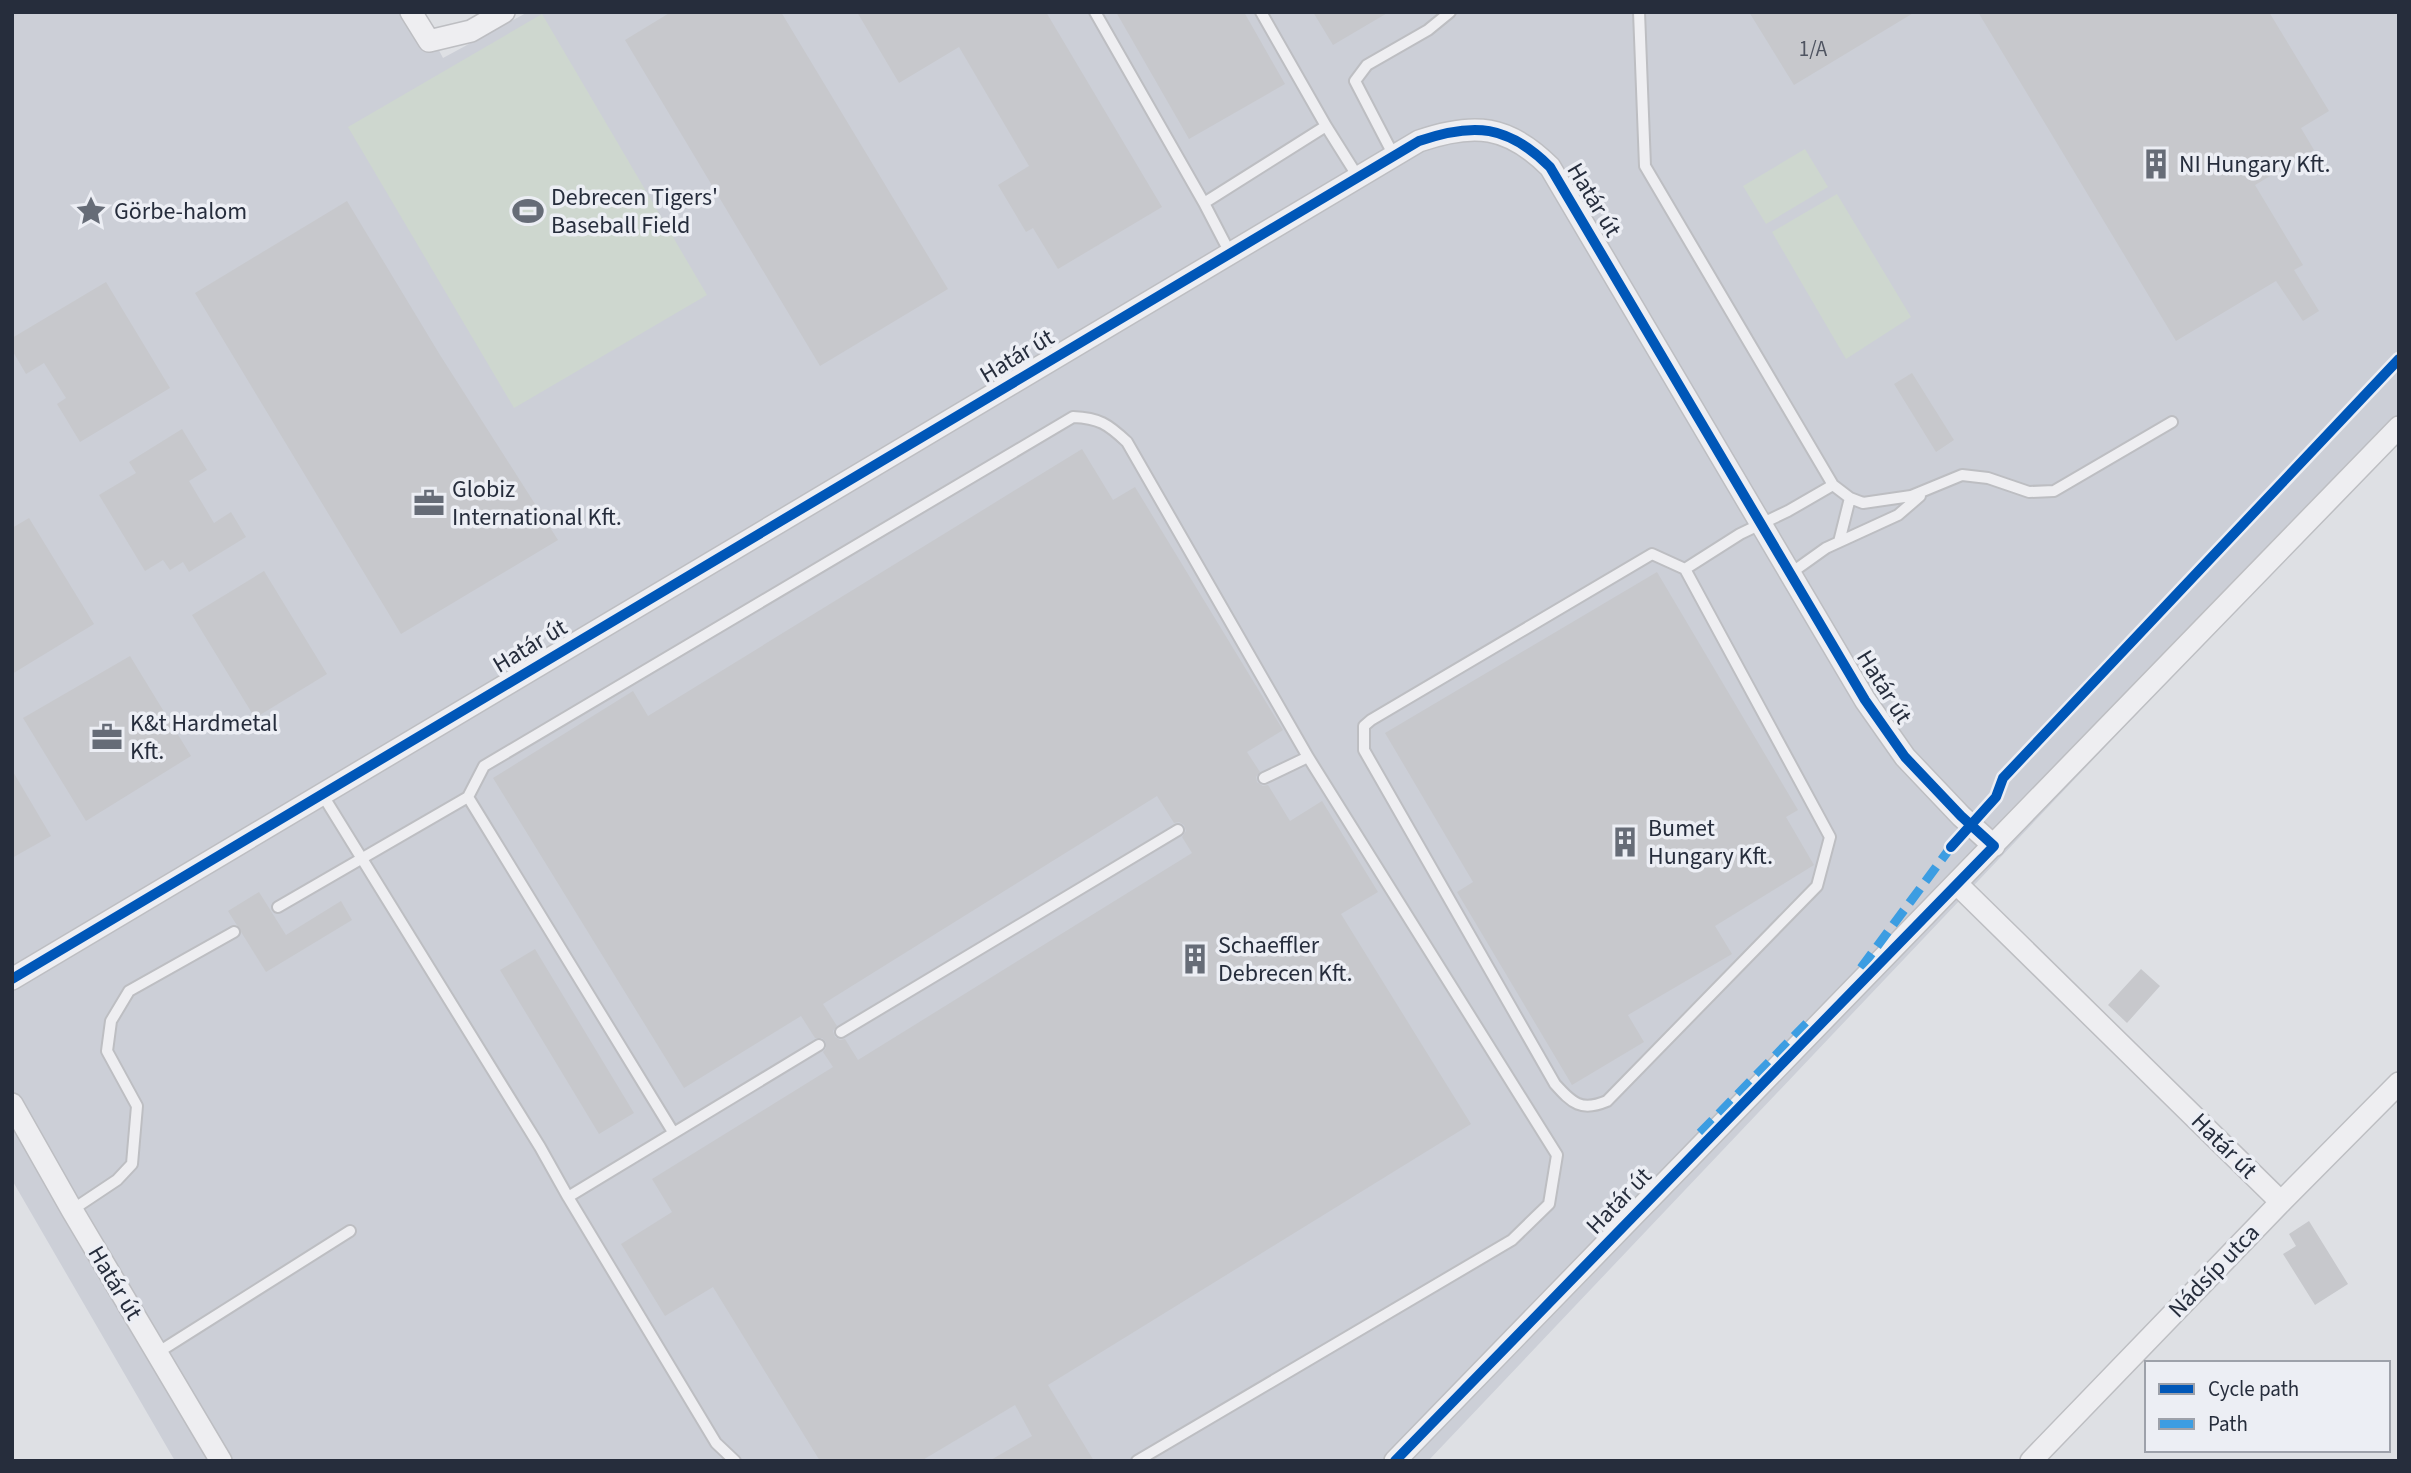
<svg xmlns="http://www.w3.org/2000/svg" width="2411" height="1473" viewBox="0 0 2411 1473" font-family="'Source Sans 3',sans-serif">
	<rect width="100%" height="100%" fill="#dee0e4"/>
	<path fill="#cccfd7" d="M12 12H419L443 58 528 12H2399V437L1428 1461H175L12 1180Z"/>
	<path fill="#ced7cf" d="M542 14 707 295 514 408 348 127Z
		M1805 149 1828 187 1766 224 1743 186Z
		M1837 194 1911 317 1846 359 1772 232Z"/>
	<path fill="#c7c8cc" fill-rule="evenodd" d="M671 12H781L948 289 820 366 625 40Z
		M857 12H1046L1162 207 1058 269 1033 228 1026 232 998 185 1029 166 959 47 899 83Z
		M1116 12H1244L1285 84 1189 139Z
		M1313 12H1389L1333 45Z
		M1749 12H1915L1794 85Z
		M1978 12H2269L2329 111 2301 128 2314 150 2255 185 2303 265 2294 270 2319 311 2303 321 2276 281 2176 341Z
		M347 201 440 355 558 540 401 634 195 293Z
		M106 282 170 388 80 442 57 404 66 398 44 363 26 374 12 350V338Z
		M1912 373 1954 440 1936 452 1894 384Z
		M182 429 207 470 189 481 214 523 231 512 246 537 189 572 183 562 170 570 163 560 145 571 99 495 136 473 129 462Z
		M1082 449 1113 500 1135 487 1283 730 1247 752 1260 772 1256 777 1257 782 1263 786 1268 785 1290 821 1322 801 1378 892 1341 914 1471 1124 1048 1385 1094 1461H989L1032 1436 1015 1405 921 1461H820L713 1287 665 1316 621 1244 672 1212 652 1179 833 1067 823 1052 826 1048V1042L822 1038H815L801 1016 684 1088 493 778 633 691 648 716ZM1157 796 1174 823 1179 822 1184 825 1186 831 1182 837 1192 853 858 1060 845 1039 840 1040 835 1037 833 1031 837 1026 823 1004Z
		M29 518 94 624 12 674V528Z
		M264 571 327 674 255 718 192 615Z
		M1657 572 1798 810 1786 817 1814 865 1715 926 1732 954 1628 1015 1644 1042 1572 1085 1457 892 1473 882 1385 733Z
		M130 656 191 756 86 821 23 718Z
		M12 770 51 836 12 858Z
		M259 892 286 935 341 901 352 920 266 972 228 911Z
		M535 949 634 1113 599 1134 500 970Z
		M2141 969 2160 986 2127 1023 2108 1005Z
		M2309 1221 2348 1284 2315 1305 2283 1254 2296 1246 2289 1234Z"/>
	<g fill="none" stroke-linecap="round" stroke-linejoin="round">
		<g stroke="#bdbec2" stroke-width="14">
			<path id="service" d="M1095 12 1204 203
				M1261 12 1326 126
				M1639 12 1645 166 1833 485 1850 498 1863 503 1911 496 1962 475 1988 478 2029 492 2054 491 2172 422
				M1394 156 1355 81 1367 65 1428 30 1450 12
				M1230 253 1204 203 1326 126 1358 177
				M1839 542 1850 498
				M1685 569 1652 554 1371 720 1364 726V750L1555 1084C1572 1103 1581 1112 1607 1101L1817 886 1830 837 1685 569 1740 534 1788 511 1833 485
				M1791 573 1826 548 1898 515 1920 496
				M322 794 540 1147 568 1197
				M468 797 673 1132
				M278 907 468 797 484 766 1073 417C1099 418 1108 424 1127 442L1308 757
				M841 1032 1178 830
				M72 1210 117 1180 132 1164 137 1106 107 1051 111 1021 129 991 234 932
				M157 1353 350 1231
				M735 1461 716 1443 568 1197 819 1045
				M1137 1461 1512 1240 1549 1204 1557 1155 1308 757 1264 778"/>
		</g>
		<g stroke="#bdbec2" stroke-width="24">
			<path id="minor" d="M411 12 429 41 471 31 504 12
				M1957 884 2281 1202
				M12 979 1419 141C1474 122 1508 125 1550 167L1865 700 1905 757 1961 816 1994 846
				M12 1104 72 1210 221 1461
				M1395 1461 2399 427
				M2031 1461 2281 1202 2399 1083"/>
		</g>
		<use href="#service" stroke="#eeeef1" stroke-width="10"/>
		<use href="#minor" stroke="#eeeef1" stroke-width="21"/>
		<path stroke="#3c9de2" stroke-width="9" stroke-dasharray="18 9" stroke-linecap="butt" d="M1861 968 1951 847
			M1700 1133 1807 1023"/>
		<g stroke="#eceef4" stroke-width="15">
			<path id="cycleway" d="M1951 847 1996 797 2003 778 2399 359
				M12 979 1419 141C1474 122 1508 125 1550 167L1865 700 1905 757 1961 816 1994 846 1395 1461"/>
		</g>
		<use href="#cycleway" stroke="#0057b8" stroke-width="10"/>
	</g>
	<defs>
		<g id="building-bare" transform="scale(2.415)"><path d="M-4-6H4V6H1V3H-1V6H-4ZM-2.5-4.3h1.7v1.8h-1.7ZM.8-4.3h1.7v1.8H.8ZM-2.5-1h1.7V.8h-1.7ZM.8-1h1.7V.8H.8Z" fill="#666c77" stroke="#eceef4" stroke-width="2.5" paint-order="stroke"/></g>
		<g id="sight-bare" transform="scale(2.415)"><path d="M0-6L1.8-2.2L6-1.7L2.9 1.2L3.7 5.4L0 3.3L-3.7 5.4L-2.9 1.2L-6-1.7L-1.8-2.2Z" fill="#666c77" stroke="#eceef4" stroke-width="2.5" paint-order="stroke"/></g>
		<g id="stadium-bare" transform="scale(2.415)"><path d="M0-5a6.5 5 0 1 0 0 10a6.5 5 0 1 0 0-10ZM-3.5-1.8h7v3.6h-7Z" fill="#666c77" stroke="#eceef4" stroke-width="2.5" paint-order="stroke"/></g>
		<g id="office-bare" transform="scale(2.415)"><path d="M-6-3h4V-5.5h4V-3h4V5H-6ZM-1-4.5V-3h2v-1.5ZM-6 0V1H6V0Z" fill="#666c77" stroke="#eceef4" stroke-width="2.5" paint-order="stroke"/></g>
	</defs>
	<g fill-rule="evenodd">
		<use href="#building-bare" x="2156" y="164"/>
		<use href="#sight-bare" x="91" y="211"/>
		<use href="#stadium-bare" x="528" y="211"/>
		<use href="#office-bare" x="429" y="503"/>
		<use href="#office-bare" x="107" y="737"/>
		<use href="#building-bare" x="1625" y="842"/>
		<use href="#building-bare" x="1195" y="959"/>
	</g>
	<g text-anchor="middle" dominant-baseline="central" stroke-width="7" stroke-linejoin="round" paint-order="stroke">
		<g font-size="21" fill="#4f5461">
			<text x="1813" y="49">1/A</text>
		</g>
		<g font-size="24" fill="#262d3c" stroke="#eceef4" text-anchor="start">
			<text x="2179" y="164">NI Hungary Kft.</text>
			<text x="551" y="197">Debrecen Tigers'<tspan x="551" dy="28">Baseball Field</tspan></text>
			<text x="114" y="211">Görbe-halom</text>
			<text x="452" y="489">Globiz<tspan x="452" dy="28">International Kft.</tspan></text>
			<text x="130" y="723">K&amp;t Hardmetal<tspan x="130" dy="28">Kft.</tspan></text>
			<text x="1648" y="828">Bumet<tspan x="1648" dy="28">Hungary Kft.</tspan></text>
			<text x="1218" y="945">Schaeffler<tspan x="1218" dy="28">Debrecen Kft.</tspan></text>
		</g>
		<g font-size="24" fill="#262d3c" stroke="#eceef4">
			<text transform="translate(1594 200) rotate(59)">Határ út</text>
			<text transform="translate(1017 356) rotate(-31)">Határ út</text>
			<text transform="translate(530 646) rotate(-31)">Határ út</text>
			<text transform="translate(1884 687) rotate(58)">Határ út</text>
			<text transform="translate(2224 1146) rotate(45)">Határ út</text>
			<text transform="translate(1619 1201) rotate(-46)">Határ út</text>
			<text transform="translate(2214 1271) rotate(-46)">Nádsíp utca</text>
			<text transform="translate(115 1283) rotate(59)">Határ út</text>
		</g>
	</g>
	<rect width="2411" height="1473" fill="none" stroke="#262d3c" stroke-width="28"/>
	<rect x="2145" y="1361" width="245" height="91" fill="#eceef4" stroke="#9da1aa" stroke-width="2"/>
	<rect x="2159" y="1384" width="35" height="10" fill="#0057b8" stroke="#9da1aa" stroke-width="2"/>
	<text x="2208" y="1396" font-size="21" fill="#262d3c">Cycle path</text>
	<rect x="2159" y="1419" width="35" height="10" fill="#3c9de2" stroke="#9da1aa" stroke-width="2"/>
	<text x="2208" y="1431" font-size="21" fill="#262d3c">Path</text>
</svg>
